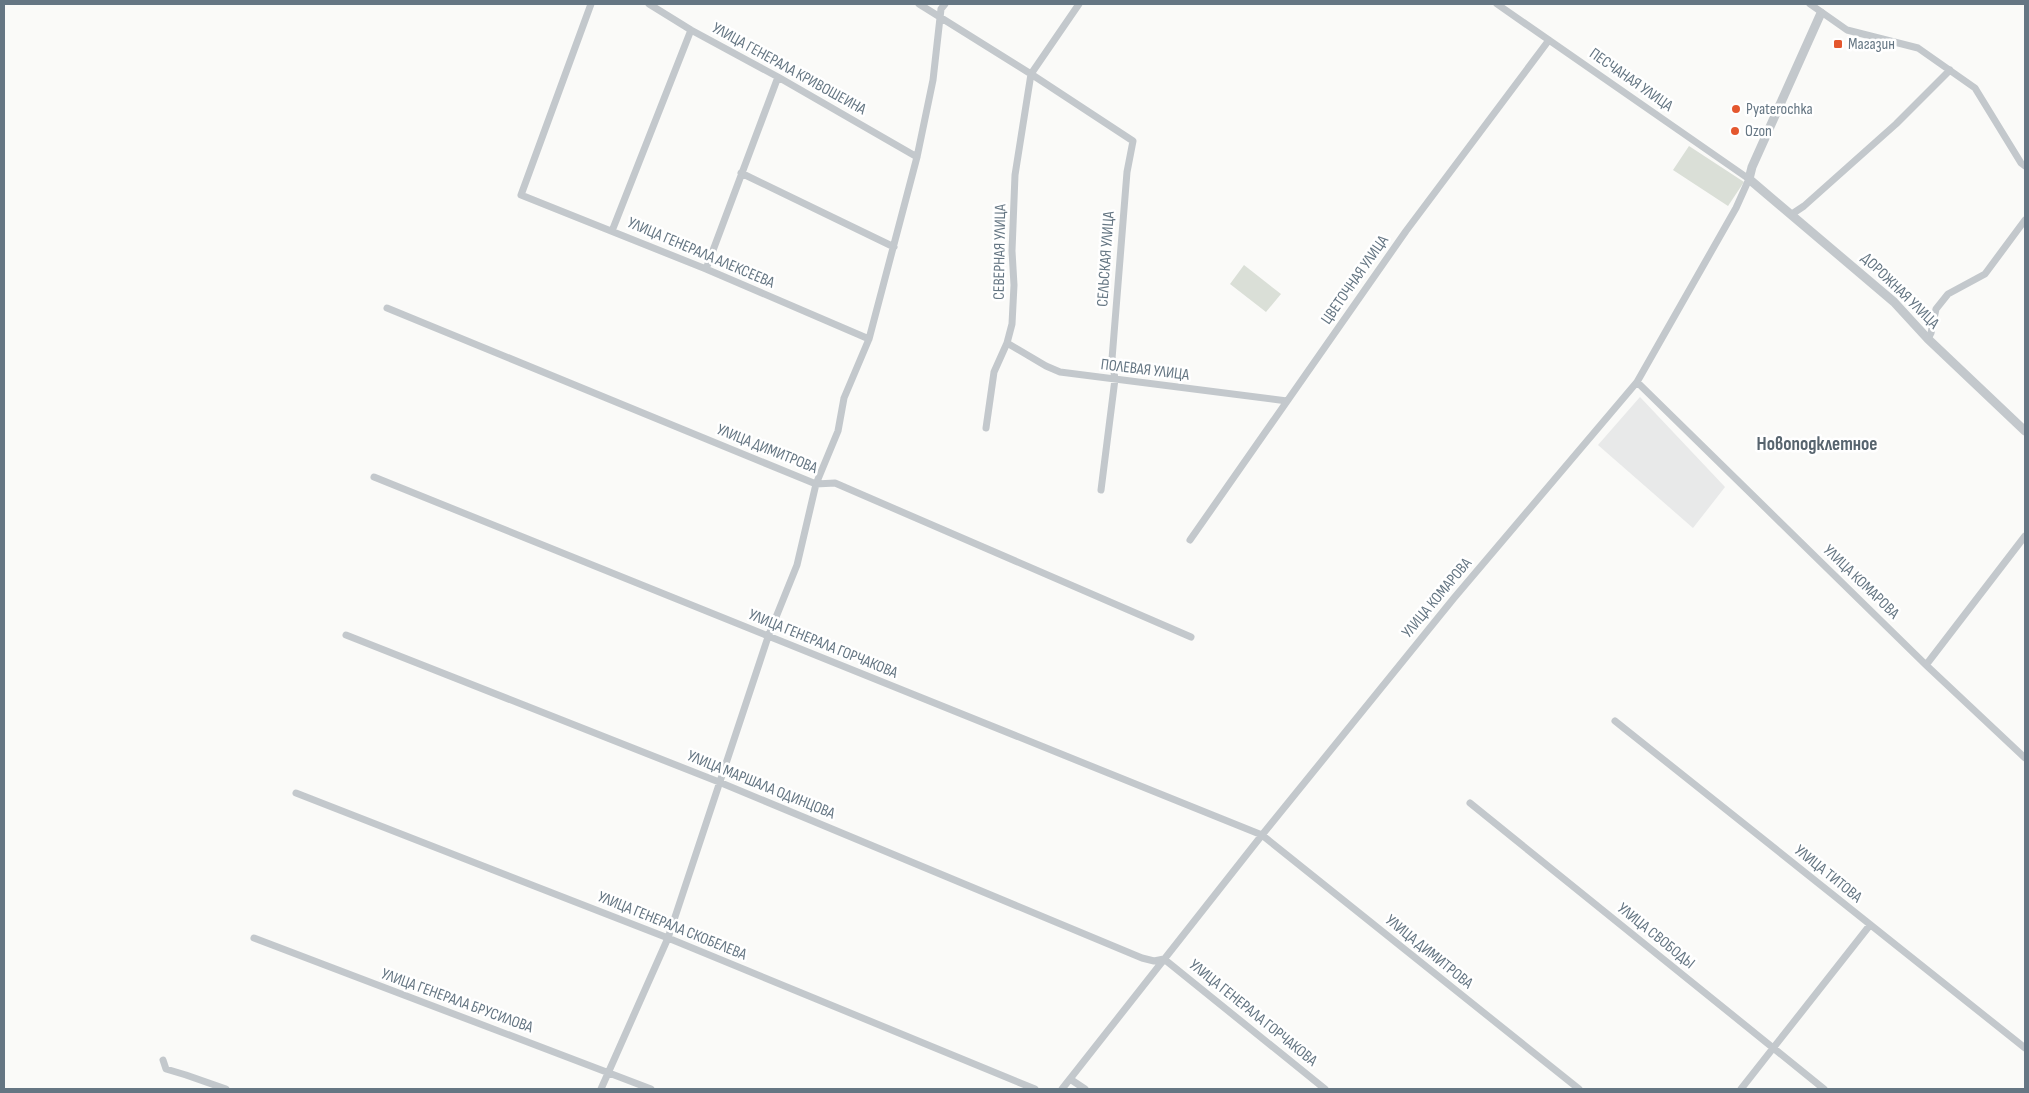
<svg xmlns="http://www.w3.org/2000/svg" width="2029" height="1093" viewBox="0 0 2029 1093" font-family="'Sofia Sans Condensed',sans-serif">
	<rect width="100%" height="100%" fill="#fafaf8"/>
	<path fill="#e8e9e9" d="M1640 397 1725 487 1693 528 1598 445Z"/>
	<path fill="#dadfd7" d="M1689 146 1744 182 1728 206 1673 170Z
		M1244 265 1281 294 1266 312 1230 284Z"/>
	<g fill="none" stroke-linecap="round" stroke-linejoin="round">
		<path stroke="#c3c8cc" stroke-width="7" d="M591 4 521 195 706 269 869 339
			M649 4 691 30 778 77 917 157
			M919 4 1031 74 1133 141 1127 172 1112 359 1115 379 1101 490
			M1810 4 1847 30 1918 48 1975 88 2021 163 2025 166
			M741 173 894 247
			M1792 214 1804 206 1896 124 1950 70
			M612 231 691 30
			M706 269 778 77
			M387 308 816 484 835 483 1191 637
			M1928 339 1931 333 1936 309 1948 294 1985 274 2025 220
			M1007 343 1046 366 1060 372 1287 401
			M1637 382 1926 665 2025 758
			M986 428 994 372 1007 343 1012 324 1014 285 1012 251 1015 175 1031 74 1079 4
			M374 477 1262 835 1579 1089
			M1190 540 1406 231 1549 40
			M346 635 719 782 1142 958 1154 961 1164 959 1325 1089
			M1926 665 2025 536
			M1615 721 2025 1048
			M296 793 668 938 1035 1089
			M1470 803 1824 1089
			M254 938 651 1089
			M163 1060 166 1069 186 1075 226 1089
			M1070 1079 1085 1089
			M601 1089 668 938 768 637 797 565 816 484 838 431 844 398 869 339 917 157 933 80 941 9 945 4
			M1062 1089 1262 835 1454 598 1637 382 1736 208 1749 179 1497 4
			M1741 1089 1870 925"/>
		<path stroke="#c3c8cc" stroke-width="9" d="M1821 13 1752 167 1749 179 1894 302 1928 339 2025 431"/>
	</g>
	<g fill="#e4572e" stroke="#fff" stroke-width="2">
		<rect x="1833" y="39" width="10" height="10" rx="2.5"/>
		<circle cx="1736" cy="109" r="5"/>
		<circle cx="1735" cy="131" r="5"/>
	</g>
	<g text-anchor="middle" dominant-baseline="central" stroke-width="5" stroke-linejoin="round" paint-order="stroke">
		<g font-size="16" fill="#657683" stroke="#fff" text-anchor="start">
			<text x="1848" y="44">Магазин</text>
			<text x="1746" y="109">Pyaterochka</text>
			<text x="1745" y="131">Ozon</text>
		</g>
		<g font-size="16" fill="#657683" stroke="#fff">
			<text transform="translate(789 69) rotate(29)">УЛИЦА ГЕНЕРАЛА КРИВОШЕИНА</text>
			<text transform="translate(1631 80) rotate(35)">ПЕСЧАНАЯ УЛИЦА</text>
			<text transform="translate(1000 252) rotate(-89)">СЕВЕРНАЯ УЛИЦА</text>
			<text transform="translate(701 253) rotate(23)">УЛИЦА ГЕНЕРАЛА АЛЕКСЕЕВА</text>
			<text transform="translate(1106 259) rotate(-86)">СЕЛЬСКАЯ УЛИЦА</text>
			<text transform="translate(1355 280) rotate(-55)">ЦВЕТОЧНАЯ УЛИЦА</text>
			<text transform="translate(1900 291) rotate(44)">ДОРОЖНАЯ УЛИЦА</text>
			<text transform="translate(1145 370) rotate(7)">ПОЛЕВАЯ УЛИЦА</text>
			<text transform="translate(767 449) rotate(22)">УЛИЦА ДИМИТРОВА</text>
			<text transform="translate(1861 582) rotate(44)">УЛИЦА КОМАРОВА</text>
			<text transform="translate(1437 598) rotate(-50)">УЛИЦА КОМАРОВА</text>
			<text transform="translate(823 644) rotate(22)">УЛИЦА ГЕНЕРАЛА ГОРЧАКОВА</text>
			<text transform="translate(761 785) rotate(22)">УЛИЦА МАРШАЛА ОДИНЦОВА</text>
			<text transform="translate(1828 874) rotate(39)">УЛИЦА ТИТОВА</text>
			<text transform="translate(672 926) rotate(22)">УЛИЦА ГЕНЕРАЛА СКОБЕЛЕВА</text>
			<text transform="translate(1656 936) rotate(39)">УЛИЦА СВОБОДЫ</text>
			<text transform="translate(1429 952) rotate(39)">УЛИЦА ДИМИТРОВА</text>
			<text transform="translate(457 1001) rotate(20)">УЛИЦА ГЕНЕРАЛА БРУСИЛОВА</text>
			<text transform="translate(1253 1013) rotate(39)">УЛИЦА ГЕНЕРАЛА ГОРЧАКОВА</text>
		</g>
		<g font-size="19" font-weight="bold" fill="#57646e" stroke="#fff">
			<text x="1817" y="444">Новоподклетное</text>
		</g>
	</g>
	<rect width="2029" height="1093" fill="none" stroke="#657683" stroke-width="10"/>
</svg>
